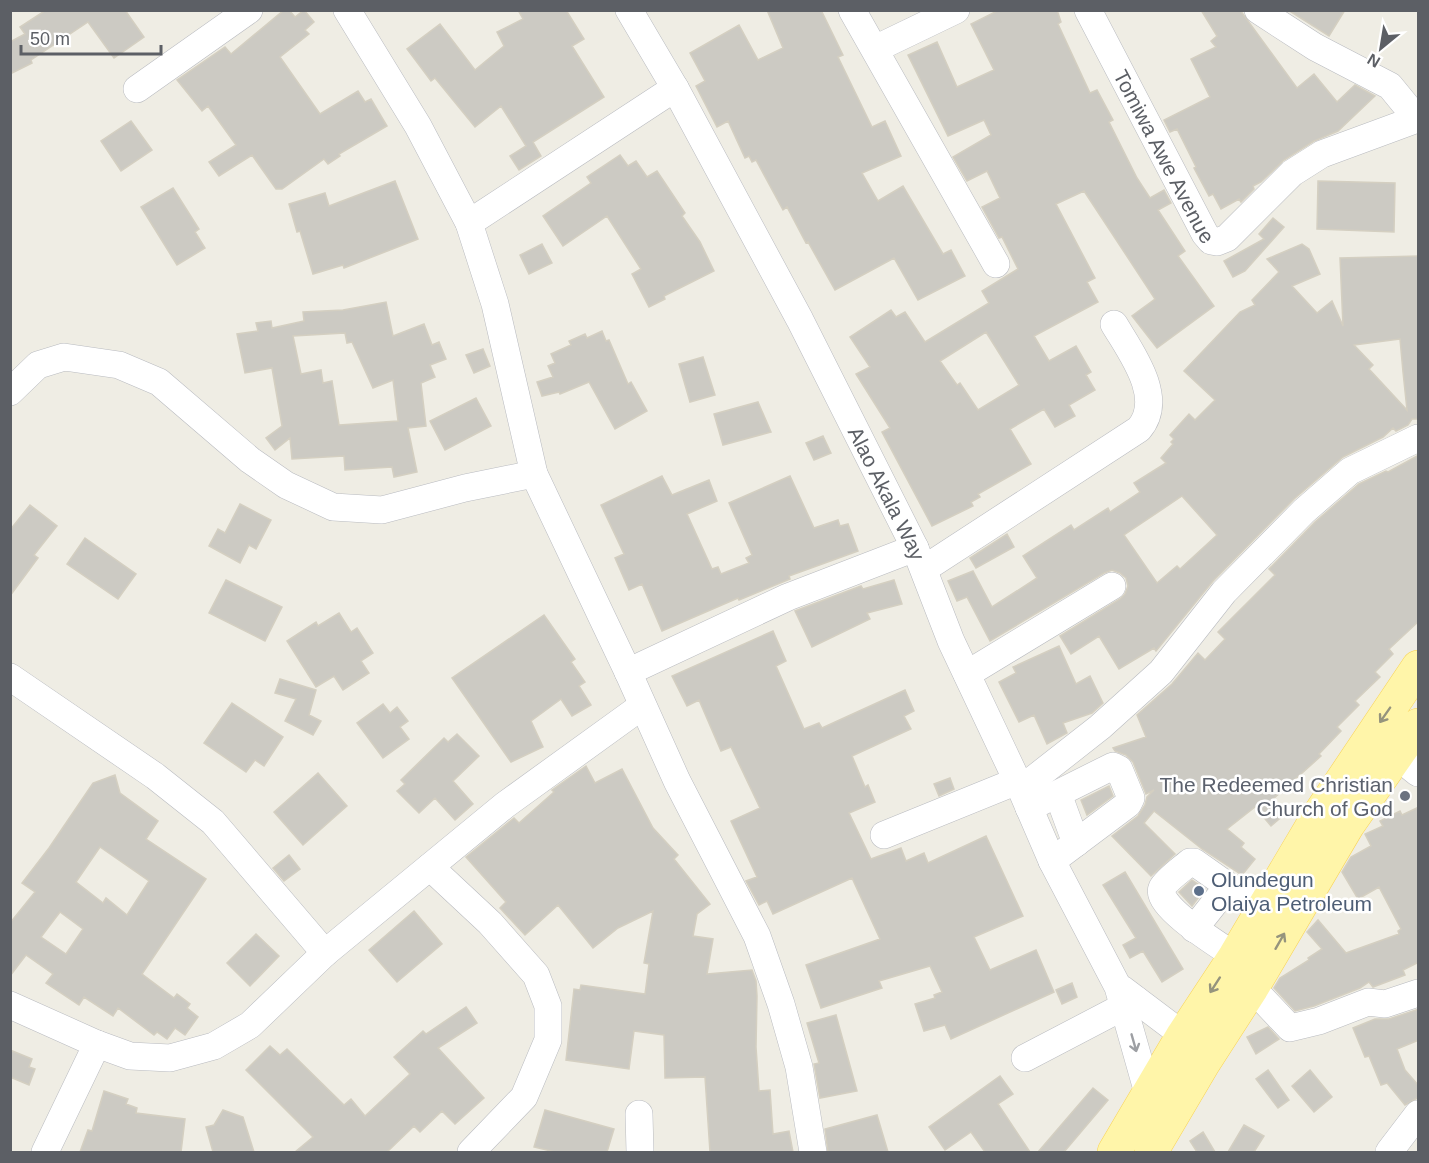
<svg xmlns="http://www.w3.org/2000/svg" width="1429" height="1163" viewBox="0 0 1429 1163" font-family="Arial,sans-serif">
	<rect width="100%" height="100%" fill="#efede4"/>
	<path fill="#cccac3" stroke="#d4cfc1" stroke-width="1.5" fill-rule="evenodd" d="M46 10H125L144 37 114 58 88 22 31 60 32 63 10 74V42L25 34 20 27Z
		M284 10H289L295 17 304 10 314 22 305 30 309 34 280 57 320 114 358 91 365 102 371 99 387 126 339 154 340 156 328 164 324 159 282 189H276L252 155 219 176 209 162 236 145 208 106 202 111 177 80 225 47 231 54Z
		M518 10H566L584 39 572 46 604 97 533 142 541 156 519 170 510 156 526 146 501 106 475 127 435 78 431 81 407 49 440 24 475 70 504 46 497 32 523 19Z
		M767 10H821L843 55 838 57 872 127 885 121 901 156 862 173 878 201 903 186 943 254 951 250 965 276 918 300 894 258 835 290 808 242 806 243 787 207 783 210 756 160 752 162 749 156 745 158 728 121 717 127 696 86 705 81 690 53 739 25 758 60 783 48Z
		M999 10H1057L1061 22 1058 24 1090 93 1097 90 1113 120 1109 122 1137 178 1150 198 1164 190 1171 203 1158 210 1185 251 1178 256 1214 306 1157 348 1132 316 1155 299 1084 191 1056 204 1095 278 1087 282 1098 302 1034 336 1049 361 1076 346 1091 372 1086 375 1095 390 1069 405 1075 416 1055 427 1044 409 1010 429 1031 464 978 494 980 497 971 502 973 506 932 526 882 432 890 428 856 374 870 367 850 337 891 310 896 317 905 312 925 342 989 303 982 291 1018 269 1002 237 999 238 982 207 1000 198 987 171 967 181 953 157 991 135 984 120 948 136 908 55 937 42 957 87 994 70 971 24ZM986 332 1019 385 978 410 960 383 957 385 940 361Z
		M1201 10H1240L1297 88 1314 74 1337 102 1355 85 1375 96 1338 131 1314 141 1284 160 1261 182 1253 186 1254 189 1241 202 1239 199 1221 209 1213 194 1209 196 1194 168 1196 167 1177 129 1170 132 1164 120 1210 97 1191 59 1216 47 1211 41 1217 36Z
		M1288 10H1345L1329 36Z
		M131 121 152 150 121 171 101 141Z
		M620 155 628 166 636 161 647 177 657 171 685 213 682 216 700 242 714 271 664 296 665 299 649 307 632 274 641 269 607 216 563 246 543 216 591 183 587 177Z
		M395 181 418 239 344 268 343 265 313 274 300 231 297 232 289 204 325 193 329 206Z
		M1318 181 1395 183 1394 232 1317 229Z
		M173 188 199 229 195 232 205 248 177 265 141 207Z
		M1273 218 1284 227 1245 271 1233 277 1224 261 1264 239 1259 234Z
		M542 244 552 263 529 274 520 255Z
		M1302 244 1309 249 1320 274 1292 286 1317 313 1332 301 1343 326 1340 258 1419 256V419H1412L1408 425 1396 431 1393 428 1383 437 1343 457 1294 499 1213 581 1156 651 1154 648 1119 669 1099 636 1071 654 1060 636 1120 599 1125 594 1128 586 1126 578 1120 573 1112 570 1104 573 990 641 967 597 957 601 948 581 973 571 992 607 1037 578 1023 556 1071 525 1074 530 1108 508 1110 512 1140 492 1134 483 1166 463 1161 458 1173 444 1171 442 1174 439 1170 435 1189 414 1195 420 1215 400 1184 371 1240 312 1255 305 1252 300 1279 272 1267 259ZM1400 339 1403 372 1407 410 1369 369 1373 365 1354 345ZM1182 496 1217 535 1180 569 1177 566 1157 583 1124 535Z
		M386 302 393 336 424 324 432 345 439 342 446 359 430 365 435 377 421 383 426 426 408 428 417 472 394 477 392 467 345 470 344 456 292 459 290 438 275 450 266 438 282 426 272 368 245 373 237 334 258 331 256 323 271 321 272 328 304 321 303 312 343 310ZM345 333 347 343 352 342 373 388 393 380 398 421 339 425 332 381 323 383 321 370 301 374 293 336Z
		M602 331 606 341 609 340 628 384 631 382 647 411 615 429 589 382 560 394 559 392 542 396 537 382 553 377 548 366 555 363 551 354 571 345 569 341 585 334 587 338Z
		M483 349 490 366 474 373 466 355Z
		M703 357 715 395 690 402 679 364Z
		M476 398 491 426 445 450 430 421Z
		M758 402 771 432 723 445 714 414Z
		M823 436 831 453 814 460 806 443Z
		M1419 455V621L1389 649 1393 654 1375 672 1380 677 1355 701 1359 705 1337 727 1341 731 1319 754 1321 756 1272 800 1285 814 1271 826 1255 807 1227 829 1244 843 1241 847 1255 859 1242 875 1202 849 1154 811 1144 823 1175 854 1151 876 1112 836 1138 816 1145 805 1147 797 1154 790 1146 794 1133 762 1126 755 1115 751 1113 748 1146 737 1137 715 1172 684 1198 653 1205 660 1225 639 1218 632 1275 575 1269 569 1315 522 1359 484 1386 471 1388 472Z
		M662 476 672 495 709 480 717 501 687 514 712 569 718 567 721 574 749 563 746 558 752 555 729 503 790 476 814 528 838 520 840 526 848 524 858 551 789 576 790 579 739 600 738 598 662 631 642 584 629 590 615 558 624 554 601 505Z
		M240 504 271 520 256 549 249 545 240 563 209 546 218 529 225 533Z
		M30 505 57 526 34 555 38 558 10 596V530Z
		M1007 534 1014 547 976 568 970 558Z
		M85 538 136 574 118 599 67 564Z
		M226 580 282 607 265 641 209 613Z
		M894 580 902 604 867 613 870 619 812 647 795 611 861 586 863 589Z
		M339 613 351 632 357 628 373 653 361 661 369 673 343 690 334 676 316 687 287 641 316 622 318 626Z
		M544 615 575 659 571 662 585 682 579 686 591 705 572 716 561 699 531 721 543 747 511 762 452 678Z
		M773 631 786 661 776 666 804 729 819 723 822 728 905 690 914 711 904 716 911 729 852 756 865 787 868 785 875 802 849 813 871 859 901 848 906 861 924 853 928 863 986 836 1023 916 974 937 990 970 1036 950 1054 992 951 1039 945 1025 924 1031 915 1004 935 998 934 995 942 992 930 966 879 981 882 988 821 1008 806 965 880 939 852 878 773 914 767 901 759 905 746 881 757 877 731 821 760 808 731 747 721 751 699 700 687 706 672 676Z
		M1059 646 1076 684 1090 676 1103 703 1092 713 1063 723 1067 733 1047 744 1034 715 1019 722 999 682 1016 673 1013 667Z
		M280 679 316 690 309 715 321 721 313 735 285 721 296 699 275 693Z
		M232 703 283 737 264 766 255 760 246 772 204 743Z
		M383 704 390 713 397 707 408 721 400 727 409 739 383 758 357 723Z
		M457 734 479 756 453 781 473 804 455 820 435 798 419 813 397 791 405 784 401 780 444 738 448 742Z
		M586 766 595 783 622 769 653 828 678 855 674 859 710 904 697 914 693 936 713 939 707 974 752 970 756 981 757 996 756 1047 759 1091 770 1090 773 1134 789 1131 793 1152H710L705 1077 665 1078 664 1035 634 1031 629 1069 566 1060 574 989 580 990 581 985 645 994 649 964 644 963 653 911 618 928 593 948 558 905 525 935 500 908 506 902 466 857 514 818 519 823 554 792 552 790Z
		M318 773 347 806 303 845 274 812Z
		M115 775 120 793 158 821 146 839 206 879 142 974 174 998 177 994 190 1004 187 1008 198 1017 185 1035 175 1028 167 1039 157 1032 154 1035 118 1008 113 1016 84 997 79 1005 46 983 53 974 26 955 10 976V923L35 892 22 883 49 848 93 783ZM100 847 149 881 127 915 106 898 103 903 76 882ZM60 912 83 929 66 954 41 937Z
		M950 778 954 789 939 796 934 784Z
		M1109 786 1113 796 1087 815 1081 800Z
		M1419 807V962L1403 970 1405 975 1373 987 1369 982 1360 988 1314 1006 1295 1011 1274 988 1280 978 1309 960 1308 958 1322 949 1307 932 1318 920 1346 953 1399 934 1398 931 1401 929 1379 887 1358 899 1342 872 1351 857 1371 846 1365 834 1383 826 1380 821 1400 811 1402 815Z
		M289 855 300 869 284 881 273 868Z
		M1125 872 1183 969 1162 982 1143 951 1130 958 1123 945 1136 938 1103 885Z
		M1192 880 1205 889 1192 906 1179 892Z
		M414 911 442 944 397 982 369 950Z
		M256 934 279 956 250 986 227 963Z
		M1072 983 1077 997 1062 1004 1056 990Z
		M466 1007 477 1023 438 1048 484 1098 455 1124 442 1111 420 1132 414 1126 387 1152H295L313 1137 246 1070 270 1046 280 1055 287 1049 344 1105 351 1099 365 1116 410 1074 394 1057 423 1031 426 1034Z
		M1419 1009V1040L1397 1049 1405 1070 1419 1086V1097L1405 1105 1387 1083 1381 1085 1369 1056 1365 1057 1353 1028 1375 1019H1389Z
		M836 1015 857 1091 820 1098 814 1064 819 1063 807 1023Z
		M1268 1027 1279 1039 1256 1054 1247 1037Z
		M10 1050 32 1059 29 1067 35 1069 29 1085 10 1077Z
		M1268 1070 1289 1100 1278 1108 1256 1079Z
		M1310 1070 1332 1097 1314 1112 1292 1086Z
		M1000 1076 1013 1094 998 1104 1030 1152H985L971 1132 945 1150 929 1127Z
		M1093 1088 1108 1100 1064 1152H1038Z
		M104 1091 128 1099 126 1104 137 1108 136 1113 185 1119 181 1152H80L88 1130 92 1131Z
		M223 1110 243 1117 254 1152H213L206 1127 214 1125Z
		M545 1110 614 1129 607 1152H555L534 1147Z
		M877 1115 888 1152H828L825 1129Z
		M1244 1125 1264 1136 1254 1152H1228Z
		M1203 1132 1215 1152H1197L1190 1141Z"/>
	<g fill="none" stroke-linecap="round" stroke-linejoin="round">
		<g stroke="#b9bbc0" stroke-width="28">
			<g id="minor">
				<path d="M347 10 418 126 469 223 495 304 534 474 628 672 677 781 757 936 781 1004 799 1067 813 1152"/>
				<path id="s1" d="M629 10 675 88 800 320 915 548 951 641 1021 789 1052 861 1118 987 1148 1093 1155 1105"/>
				<path d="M852 10 996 264"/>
				<path id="s2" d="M1088 10 1205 234 1211 241 1217 242 1227 238 1292 173 1322 154 1417 119 1390 86 1315 47 1258 10"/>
				<path d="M875 49 956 10"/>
				<path d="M137 89 249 10"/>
				<path d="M469 223 675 88"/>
				<path d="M10 392 38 365 64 357 119 365 159 382 250 460 286 485 333 507 382 510 465 488 534 474"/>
				<path d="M924 569 1139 429C1166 398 1130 351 1114 324"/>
				<path d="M628 672 788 597 915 548"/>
				<path d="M967 674 1112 586"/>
				<path d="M10 677 155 776 213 822 325 953"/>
				<path d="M1394 760 1408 765 1418 773"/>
				<path d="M1021 789 1100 727 1161 672 1224 592 1304 511 1350 471 1418 438"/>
				<path d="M1058 794 1076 843"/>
				<path d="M1029 808 1113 766 1119 769 1131 798 1128 804 1052 861"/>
				<path d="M884 835 1017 781"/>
				<path d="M430 867 490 923 536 975 548 1006V1040L524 1097 471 1152"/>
				<path d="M1194 929 1228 886"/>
				<path d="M1235 956C1222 947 1154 906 1162 888 1166 880 1183 868 1190 862H1194L1228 886 1266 901"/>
				<path d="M1252 988 1290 1028 1319 1021 1368 1002 1385 1004 1418 993"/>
				<path d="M1122 989 1183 1035 1194 1051"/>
				<path d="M10 1005 97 1044 130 1056 170 1058 214 1046 250 1025 325 953 505 805 642 706"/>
				<path d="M1025 1058 1136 1000"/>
				<path d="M639 1114 640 1152"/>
				<path d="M45 1152 97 1044"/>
				<path d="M1389 1152 1418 1114"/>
			</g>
		</g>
		<g stroke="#fad352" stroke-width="34">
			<path id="major" d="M1114 1152 1183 1035 1235 956 1318 816 1418 667
				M1151 1152 1203 1064 1252 988 1348 825 1418 725"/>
		</g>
		<use href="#minor" stroke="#fff" stroke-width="27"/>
		<use href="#major" stroke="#fff5a9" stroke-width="33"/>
	</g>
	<defs><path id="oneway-shaft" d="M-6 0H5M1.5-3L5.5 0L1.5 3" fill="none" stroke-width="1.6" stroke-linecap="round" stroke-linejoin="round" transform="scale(1.5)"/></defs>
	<g stroke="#95947d">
		<use href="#oneway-shaft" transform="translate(1385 715) rotate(125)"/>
		<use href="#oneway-shaft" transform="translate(1280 941) rotate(-60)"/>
		<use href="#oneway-shaft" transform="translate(1215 985) rotate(123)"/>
	</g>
	<use stroke="#9d9fa3" href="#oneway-shaft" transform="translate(1134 1043) rotate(74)"/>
	<circle fill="#6b7280" stroke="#fff" stroke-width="2" cx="1405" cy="796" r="6"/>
	<circle fill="#5c6f8a" stroke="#fff" stroke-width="2" cx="1199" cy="891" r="6"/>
	<g text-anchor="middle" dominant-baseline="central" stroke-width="5" stroke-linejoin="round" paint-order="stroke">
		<g font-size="21" fill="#5c5f65" stroke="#fff">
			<text stroke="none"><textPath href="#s2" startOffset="165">Tomiwa Awe Avenue</textPath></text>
			<text stroke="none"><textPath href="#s1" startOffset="548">Alao Akala Way</textPath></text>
		</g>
		<g font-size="21" fill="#5b616d" stroke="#fff" text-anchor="end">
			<text x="1393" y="784">The Redeemed Christian<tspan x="1393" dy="24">Church of God</tspan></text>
		</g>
		<g font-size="21" fill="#4e5e75" stroke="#fff" text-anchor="start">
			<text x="1211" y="879">Olundegun<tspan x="1211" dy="24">Olaiya Petroleum</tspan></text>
		</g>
	</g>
	<rect width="1429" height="1163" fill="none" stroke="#5c5f65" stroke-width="24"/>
	<g transform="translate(1381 48) rotate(210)" stroke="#ffffff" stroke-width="4.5" paint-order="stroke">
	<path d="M0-4.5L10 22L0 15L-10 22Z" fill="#5c5f65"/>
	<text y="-9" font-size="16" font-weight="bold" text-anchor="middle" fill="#5c5f65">N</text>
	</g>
	<path d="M21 45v9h140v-9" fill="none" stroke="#5c5f65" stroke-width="3"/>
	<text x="30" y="45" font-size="18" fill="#5c5f65" stroke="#ffffff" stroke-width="4.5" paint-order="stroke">50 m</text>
</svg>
